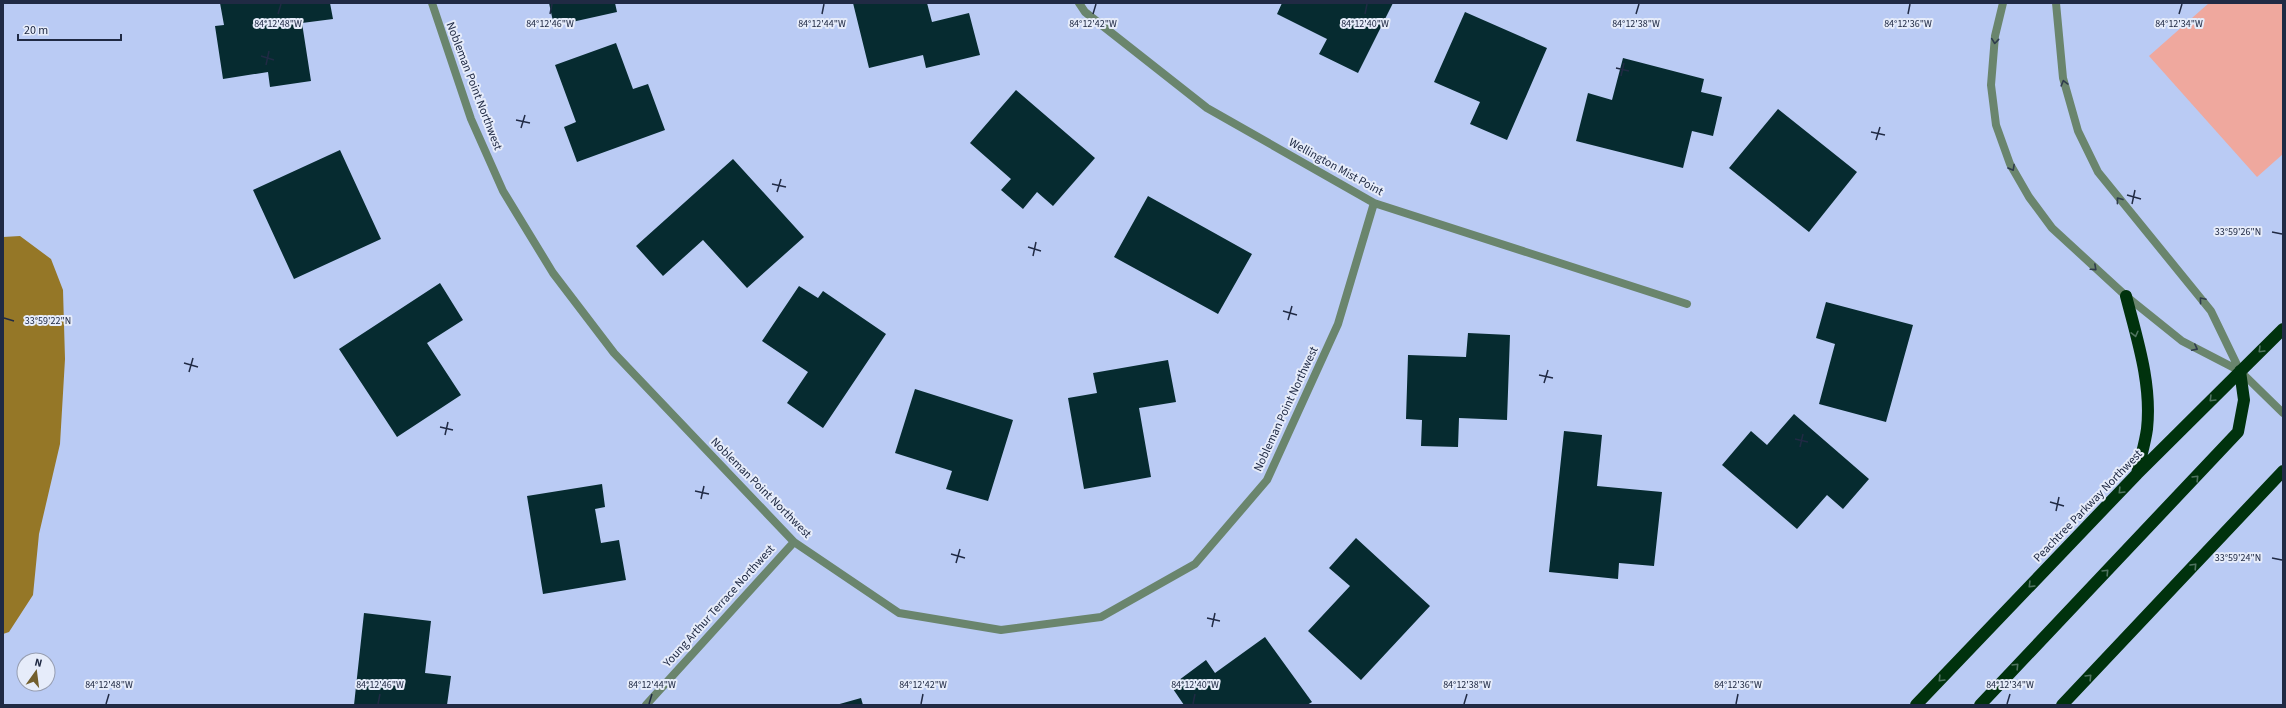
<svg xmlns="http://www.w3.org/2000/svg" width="2286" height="708" viewBox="0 0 2286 708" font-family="'Source Sans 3',sans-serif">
	<rect width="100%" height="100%" fill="#bacbf4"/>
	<path fill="#efa89e" d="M2209 3H2283V154L2257 177 2149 56Z"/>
	<path fill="#957727" d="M20 236 51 259 63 290 65 359 60 444 39 534 33 595 9 632 3 634V237Z"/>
	<path fill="#062b30" d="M220 3H330L333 19 302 23 311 81 270 87 268 72 223 79 215 26 224 25Z
		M549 3H615L617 12 554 26Z
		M853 3H927L932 22 969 13 980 55 926 68 923 55 869 68Z
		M1282 3H1393L1358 73 1319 54 1327 39 1277 14Z
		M1465 12 1547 48 1507 140 1470 124 1480 102 1434 82Z
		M616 43 633 89 648 84 665 130 577 162 564 127 576 122 555 65Z
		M1623 58 1704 79 1701 92 1722 97 1713 136 1692 131 1683 168 1576 141 1588 93 1612 100Z
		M1016 90 1095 158 1053 206 1037 192 1023 209 1001 190 1011 179 970 143Z
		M1778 109 1857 172 1809 232 1729 168Z
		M340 150 381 239 294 279 253 190Z
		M733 159 804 237 747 288 703 240 663 276 636 246Z
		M1148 196 1252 254 1218 314 1114 257Z
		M440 283 463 320 427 343 461 395 397 437 339 349Z
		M799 286 818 298 823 291 886 334 823 428 787 403 808 372 762 341Z
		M1826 302 1913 325 1886 422 1819 404 1835 344 1816 338Z
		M1468 333 1510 335 1507 420 1459 418 1458 447 1421 446 1422 420 1406 419 1408 355 1466 357Z
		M1168 360 1176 402 1139 408 1151 477 1084 489 1068 398 1097 393 1093 373Z
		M915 389 1013 420 988 501 946 489 952 471 895 453Z
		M1794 414 1869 479 1843 509 1827 495 1797 529 1722 465 1751 431 1767 445Z
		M1564 431 1602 435 1597 486 1662 492 1654 566 1619 563 1618 579 1549 572Z
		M602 484 605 507 595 509 601 543 619 540 626 580 543 594 527 496Z
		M1356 538 1430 606 1361 680 1308 631 1350 586 1329 568Z
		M364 613 431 621 425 673 451 676 447 705H354Z
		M1265 637 1312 702 1307 705H1184L1171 686 1206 660 1215 673Z
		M861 698 863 705H836Z"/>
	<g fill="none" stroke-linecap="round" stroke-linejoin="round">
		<path stroke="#6a856d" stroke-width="8" d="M432 3 471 119 503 191 553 273 614 353 794 542 899 613 1001 630 1101 617 1195 564 1267 480 1338 324 1374 203
			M1079 3 1085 12 1207 108 1374 203 1687 304
			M2003 3 1995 36 1991 85 1996 125 2010 164 2029 197 2052 228 2126 296 2182 341 2240 371 2283 413
			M2056 3 2063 78 2078 131 2098 172 2211 311 2240 371
			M646 705 794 542"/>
		<path stroke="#00320d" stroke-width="12" d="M2126 296C2137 339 2152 384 2147 429 2145 444 2140 459 2137 474
			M1916 705 2137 474 2283 329
			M1980 705 2238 432 2244 400 2240 371
			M2062 705 2283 471"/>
	</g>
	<defs><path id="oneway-chevron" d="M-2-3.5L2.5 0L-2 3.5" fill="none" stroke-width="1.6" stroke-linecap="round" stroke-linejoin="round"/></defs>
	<g stroke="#2f3c4c">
		<use href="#oneway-chevron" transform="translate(1995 41) rotate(96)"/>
		<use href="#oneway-chevron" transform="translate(2064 83) rotate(-105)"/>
		<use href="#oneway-chevron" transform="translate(2012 168) rotate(61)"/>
		<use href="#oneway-chevron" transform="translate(2119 200) rotate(-127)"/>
		<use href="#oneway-chevron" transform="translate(2094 268) rotate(42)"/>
		<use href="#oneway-chevron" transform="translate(2202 300) rotate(-130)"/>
		<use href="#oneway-chevron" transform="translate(2195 348) rotate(27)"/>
	</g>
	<g stroke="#507360">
		<use href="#oneway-chevron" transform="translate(2135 334) rotate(76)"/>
		<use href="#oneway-chevron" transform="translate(2261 350) rotate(135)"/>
		<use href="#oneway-chevron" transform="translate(2212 399) rotate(135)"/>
		<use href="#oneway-chevron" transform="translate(2196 478) rotate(-46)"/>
		<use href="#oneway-chevron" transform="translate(2121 491) rotate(134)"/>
		<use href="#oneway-chevron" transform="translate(2194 566) rotate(-47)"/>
		<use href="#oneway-chevron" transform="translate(2106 572) rotate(-46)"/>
		<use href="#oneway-chevron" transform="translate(2031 585) rotate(134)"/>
		<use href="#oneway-chevron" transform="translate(2016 666) rotate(-46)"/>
		<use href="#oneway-chevron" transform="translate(2089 677) rotate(-46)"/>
		<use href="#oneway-chevron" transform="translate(1941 679) rotate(134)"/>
	</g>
	<path fill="none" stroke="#202a44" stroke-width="1.5" d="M278 14 281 4M550 14 552 4M822 14 824 4M1093 14 1096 4M1365 14 1367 4M1636 14 1639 4M1908 14 1910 4M2179 14 2182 4M261 56 274 60M266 65 269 51M1616 68 1629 71M1621 76 1624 63M516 120 530 123M521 128 525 115M1871 132 1885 135M1876 140 1880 127M772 184 786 187M777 192 781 179M2127 195 2141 199M2132 204 2135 190M2272 232 2282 234M1028 247 1041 251M1033 256 1036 242M1283 311 1297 315M4 318 14 321M1288 320 1292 306M184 363 198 367M189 372 193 358M1539 375 1553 378M1544 383 1548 370M440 427 453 430M445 435 448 422M1795 439 1808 442M1800 447 1803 434M695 491 709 494M701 499 704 486M2050 502 2064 506M2056 511 2059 497M951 554 965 558M2272 558 2282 560M956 563 960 549M1207 618 1220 621M1212 627 1215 613M106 704 109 694M378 704 380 694M649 704 652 694M921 704 923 694M1193 704 1195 694M1464 704 1467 694M1736 704 1738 694M2007 704 2010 694"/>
	<g text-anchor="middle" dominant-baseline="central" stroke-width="4" stroke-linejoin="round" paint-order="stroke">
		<g font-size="12" fill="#202a44" stroke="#e6ecfa">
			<text transform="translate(474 86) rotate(69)">Nobleman Point Northwest</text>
			<text transform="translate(1336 167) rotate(29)">Wellington Mist Point</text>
			<text transform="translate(1286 409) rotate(-65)">Nobleman Point Northwest</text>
			<text transform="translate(761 488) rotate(45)">Nobleman Point Northwest</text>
			<text transform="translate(2088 506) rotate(-46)">Peachtree Parkway Northwest</text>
			<text transform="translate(719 606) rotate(-48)">Young Arthur Terrace Northwest</text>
		</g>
	</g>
	<g font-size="10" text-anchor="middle" fill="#202a44" stroke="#e6ecfa" stroke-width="4" stroke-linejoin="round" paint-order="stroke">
		<text x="278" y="27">84°12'48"W</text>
		<text x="550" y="27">84°12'46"W</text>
		<text x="1093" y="27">84°12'42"W</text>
		<text x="1908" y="27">84°12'36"W</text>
		<text x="822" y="27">84°12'44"W</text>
		<text x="1365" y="27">84°12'40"W</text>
		<text x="1636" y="27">84°12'38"W</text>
		<text x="2179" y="27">84°12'34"W</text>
		<text x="2238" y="235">33°59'26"N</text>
		<text x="48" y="324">33°59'22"N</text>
		<text x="2238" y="561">33°59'24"N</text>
		<text x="109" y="688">84°12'48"W</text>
		<text x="380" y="688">84°12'46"W</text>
		<text x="652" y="688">84°12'44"W</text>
		<text x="923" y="688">84°12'42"W</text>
		<text x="1195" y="688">84°12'40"W</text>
		<text x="1467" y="688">84°12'38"W</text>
		<text x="1738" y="688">84°12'36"W</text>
		<text x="2010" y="688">84°12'34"W</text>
	</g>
	<rect width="2286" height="708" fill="none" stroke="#202a44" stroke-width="8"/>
	<g transform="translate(36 672) rotate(14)"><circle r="19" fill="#e6ecfa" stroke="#979eb1"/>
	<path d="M0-3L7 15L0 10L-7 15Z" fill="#725e2d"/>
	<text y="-6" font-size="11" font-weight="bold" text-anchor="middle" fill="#202a44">N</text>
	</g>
	<path d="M18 34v6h103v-6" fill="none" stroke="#202a44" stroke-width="2"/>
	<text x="24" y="34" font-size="12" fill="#202a44" stroke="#e6ecfa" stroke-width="3" paint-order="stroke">20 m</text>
</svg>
